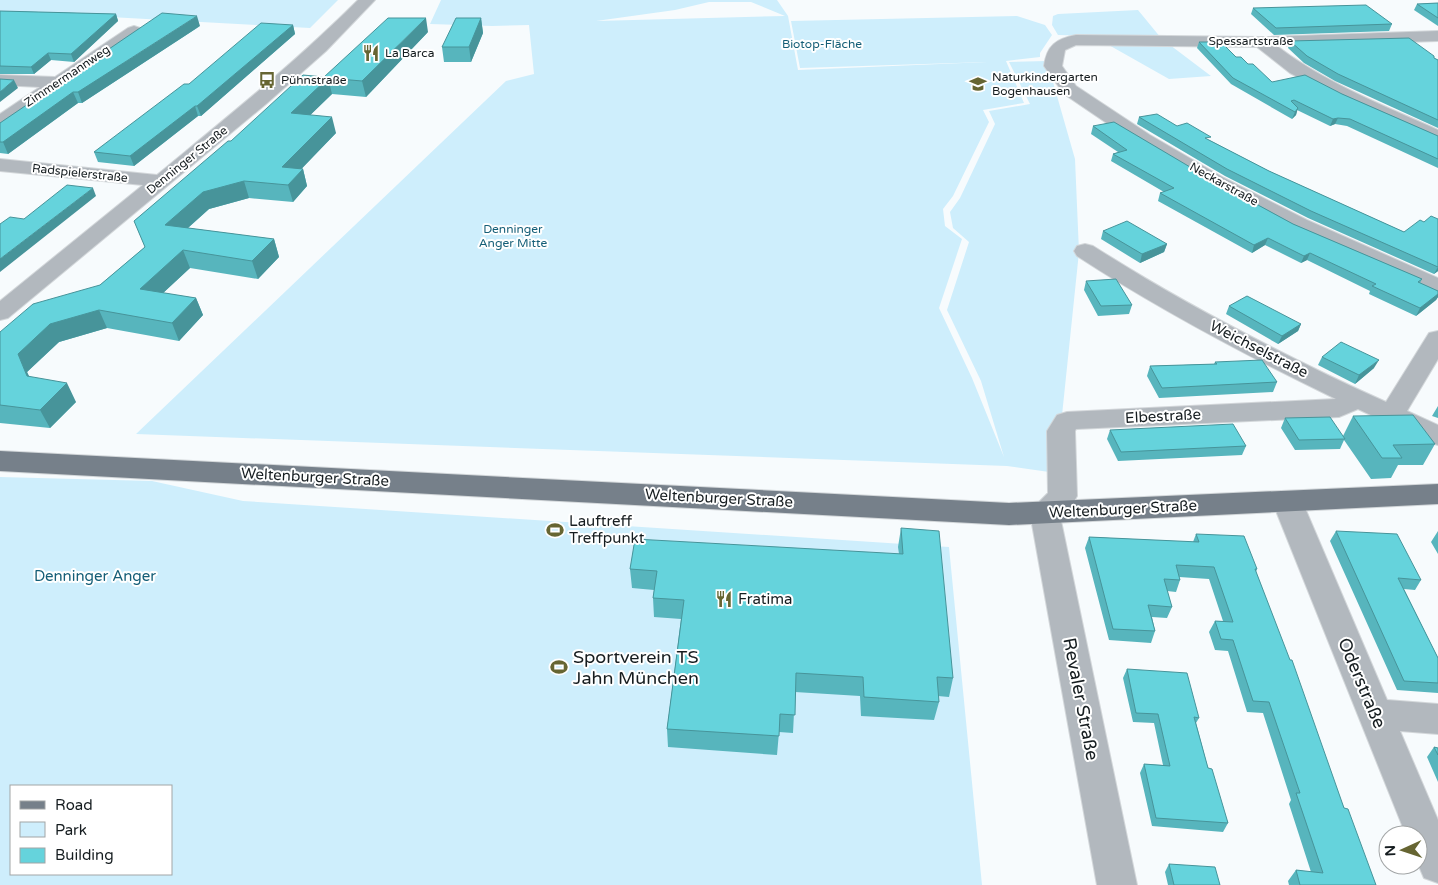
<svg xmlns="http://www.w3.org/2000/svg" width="1438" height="885" viewBox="0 0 1438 885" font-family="'Varela Round',sans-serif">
	<rect width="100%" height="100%" fill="#f7fbfd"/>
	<path fill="#ceeefc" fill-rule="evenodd" d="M0 0H338L310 28 0 11Z
		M441 0H777L788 16 798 70 987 62 800 68 791 21 1017 16 1045 25 1052 35 1040 53V57L1006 61 1024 103 983 110 989 122 953 196 943 209 945 226 962 239 939 308 972 378 1004 457 981 381 947 310 969 242 953 228 950 212 960 198 995 124 989 111 1030 104 1009 62 1047 61 1075 159 1079 252 1056 473 1007 466 136 434 506 81 534 74 529 25 492 26 430 24ZM709 2H751L785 16 596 21 675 10Z
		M1138 10 1161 38 1058 35 1052 25 1053 16 1058 14Z
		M1107 44 1170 45 1211 76 1169 79Z
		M0 477 152 481 243 501 949 547 982 885H0ZM11 786H171V874H11Z"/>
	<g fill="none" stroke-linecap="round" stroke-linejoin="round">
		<g stroke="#d3d7da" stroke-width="2">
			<path id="minor" d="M358 0H375L326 51 266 104 8 318 0 320V301L143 185 0 171V159L157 175C226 118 295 63 358 0Z
				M134 26 140 28 142 31 140 34 7 126 0 128V114L40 87 0 85V75L55 77 128 28Z
				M1438 31V41L1277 46C1325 83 1383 105 1438 130V143L1340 99 1290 73 1257 47 1076 45 1065 50 1062 66 1076 86 1150 135 1224 178 1307 220 1438 278V294L1291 230 1210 186 1136 143 1064 94 1044 66C1047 45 1056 39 1076 35L1261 37Z
				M1085 244 1093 246C1187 306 1285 356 1386 402L1429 333 1438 331V359L1407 411 1438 425V445L1428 442 1358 409 1339 417 1076 429 1075 431 1077 496 1073 503 1060 516 1137 885H1097L1030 513 1035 506 1048 493 1047 431 1057 415 1067 412 1336 399C1247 356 1160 310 1077 256L1074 251 1077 246Z
				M1287 491 1297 494 1302 501 1387 700 1438 704V734L1400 731 1438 820V883L1424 878 1418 864V835H1406L1272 501 1277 494Z"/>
		</g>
		<g stroke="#d3d7da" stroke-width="2">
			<path id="major" d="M0 451 1009 503 1438 484V504L1009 525 0 471Z"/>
		</g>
		<use href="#minor" fill="#b2b8be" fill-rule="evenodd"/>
		<use href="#major" fill="#76808a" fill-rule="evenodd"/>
	</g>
	<path fill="#57b5bd" d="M1438 3V26L1414 10 1417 4Z
		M1253 8 1392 24 1389 31 1274 35 1251 14Z
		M0 11 116 14 118 21 74 62 51 60 34 74H0Z
		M481 18 483 33 471 62H444L442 47Z
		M293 25 295 34 201 116H198L134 166 98 162 94 152 189 84Z
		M200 26 82 103H78L8 154 0 153V123Z
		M428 32 366 97 332 94 310 115 336 133 301 169H303L307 186 293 202 249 198 209 209 188 228 274 239 279 257 258 279 190 268 163 293 196 298 203 315 179 341 107 328 59 342 27 372 29 376 76 402 50 428 0 423V332L100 285 145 247 134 221 231 141 324 77Z
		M1290 41 1434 58 1438 60V128L1335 81 1304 63 1288 48Z
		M1199 42 1236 57 1248 64 1272 82 1342 94 1438 136V168L1347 126 1335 124 1330 126 1297 110 1296 115 1292 119 1231 84 1197 48Z
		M1139 117 1177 126 1209 140 1269 171 1404 232 1424 222 1438 219V271L1434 274 1308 218 1225 176 1137 124Z
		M1093 126 1212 180 1293 224 1422 279 1420 283 1438 291V297L1436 300 1416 316 1369 294 1370 291 1307 260 1301 263 1265 245 1252 253 1158 201 1160 193 1164 192 1111 161 1113 154 1118 152 1091 134Z
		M1103 231 1167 244 1164 252 1140 263 1101 239Z
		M1086 281 1132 305 1129 314 1098 316 1084 290Z
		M1229 306 1301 324 1298 331 1278 344 1226 314Z
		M1322 357 1374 368 1355 384 1318 365Z
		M1215 362 1277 382 1273 392 1159 398 1147 376 1150 366 1214 364Z
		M1438 406V418L1432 416Z
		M1353 416 1435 444 1423 465H1398L1391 478 1371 479 1344 440 1340 449 1295 450 1281 428 1285 418 1343 436Z
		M1110 430 1246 446 1242 455 1118 461 1107 439Z
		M901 528 953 678 949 697 938 696 939 702 934 720 861 716 860 696 795 692 793 733 779 732 777 755 668 747 667 729 681 619 654 617 653 598 654 590 632 588 630 569 899 554 898 547Z
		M1336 531 1421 580 1415 590 1404 589 1438 658V693L1397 690 1330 541Z
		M1438 531V554L1431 542Z
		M1196 534 1257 569 1256 572 1344 808 1376 885H1289L1288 881 1296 870 1311 872 1289 804 1291 800 1263 713 1247 712 1228 651 1215 650 1209 632 1215 621H1223L1209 579 1179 577 1180 580 1176 592 1167 591 1172 607 1167 618 1152 617 1155 631 1151 643 1109 640 1085 548 1089 537 1193 542Z
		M1127 669 1199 718 1196 723 1208 768 1228 823 1223 832 1152 826 1140 773 1144 764 1163 765 1154 723 1133 722 1123 678Z
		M1434 747 1438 748V782L1427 757Z
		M1169 864 1220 885H1168L1165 872Z"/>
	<path fill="#47949a" d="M116 14 118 21 74 62 71 54Z
		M197 16 200 26 82 103 78 92Z
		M426 18 428 32 366 97 362 81Z
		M481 18 483 33 471 62 469 47Z
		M293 25 295 34 201 116 197 106Z
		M48 53 51 60 34 74 31 67Z
		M328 78 332 94 296 129 291 113Z
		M14 80 18 88 0 102V92Z
		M73 92 78 103 8 154 3 142Z
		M195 106 198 116 134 166 130 156Z
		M1298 108 1296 115 1292 119 1295 112Z
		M332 117 336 133 287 184 282 167Z
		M1338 118 1335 124 1330 126 1333 119Z
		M303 169 307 186 293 202 288 185Z
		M244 181 249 198 209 209 172 242 165 225 203 192Z
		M93 188 96 196 0 272V259Z
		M1268 238 1265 245 1252 253 1254 245Z
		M274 239 279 257 258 279 252 261Z
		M1167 244 1164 252 1140 263 1142 254Z
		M183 250 190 268 148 307 140 289Z
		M1310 253 1307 260 1301 263 1304 256Z
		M1438 267V271L1434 274Z
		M1438 294V297L1436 300 1416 316 1420 308Z
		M196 298 203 315 179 341 172 323Z
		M99 310 107 328 59 342 27 372 37 394 27 376 18 354 50 324Z
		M1301 324 1298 331 1278 344 1282 336Z
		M1379 360 1374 368 1355 384 1359 375Z
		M67 383 76 402 50 428 40 410Z"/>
	<path fill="#65d3dc" stroke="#47949a" d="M1438 3V18L1417 4Z
		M1366 5 1392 24 1276 28 1253 8Z
		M0 11 116 14 71 54 48 53 31 67 0 66Z
		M162 13 197 16 78 92H73L3 142H0V123Z
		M388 18H426L362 81 328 78 291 113 332 117 282 167 303 169 288 185 244 181 203 192 165 225 274 239 252 261 183 250 140 289 196 298 172 323 99 310 50 324 18 354 27 376 67 383 40 410 0 405V332L33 304 100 285 145 247 134 221 228 141H231L303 75 324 77Z
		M456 18H481L469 47H442Z
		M261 23 293 25 197 106H195L130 156 94 152 184 84H189Z
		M1409 38 1434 56V58L1438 60V120L1338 74 1307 56 1290 41Z
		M1199 42H1221L1236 57H1241L1248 64H1253L1272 82 1305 75 1342 94 1438 136V159L1350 119 1338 118 1333 119 1294 100 1291 101 1298 108 1295 112 1233 78Z
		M0 79 14 80 0 92Z
		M1157 114 1177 126 1187 123 1211 137 1205 138 1269 171 1404 232 1420 220 1424 222 1431 216 1438 219V267L1311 211 1227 169 1139 117Z
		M1114 122 1212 180 1293 224 1422 279 1418 282 1438 291V294L1420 308 1372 286 1376 284 1310 253 1304 256 1268 238 1254 245 1160 193 1174 188 1113 154 1127 150 1093 126Z
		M67 185 93 188 0 259V224L10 217 24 219Z
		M1127 221 1167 244 1142 254 1103 231Z
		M1116 279 1132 305 1101 306 1086 281Z
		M1247 296 1301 324 1282 336 1229 306Z
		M1341 342 1379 360 1359 375 1322 357Z
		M1262 360 1277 382 1162 388 1150 366 1217 364 1215 362Z
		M1413 415 1435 444 1393 445 1402 458H1382L1353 416Z
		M1330 417 1345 439 1299 440 1285 418Z
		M1233 424 1246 446 1121 452 1110 430Z
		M901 528 939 531 953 678 937 677 939 702 864 697 863 677 796 673 795 715 780 714 779 736 667 729 684 600 653 598 657 571 630 569 635 539 903 554Z
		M1336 531 1397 534 1421 580 1398 578 1438 658V683L1404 681Z
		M1196 534 1244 536 1257 569H1255L1290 660H1292L1344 808 1348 809 1376 885H1300L1296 870 1323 873 1296 793H1300L1269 702 1253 701 1233 640 1221 639 1215 621 1233 622 1214 567 1176 565 1180 580 1164 579 1172 607 1148 605 1155 631 1113 629 1089 537 1199 542Z
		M1127 669 1187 673 1199 718 1194 717 1208 768 1212 769 1228 823 1156 818 1144 764 1170 766 1158 714 1136 713Z
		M1434 747 1438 748V755Z
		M1169 864 1215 867 1220 885H1174Z"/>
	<defs>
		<g id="restaurant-bare" transform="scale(1.35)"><path d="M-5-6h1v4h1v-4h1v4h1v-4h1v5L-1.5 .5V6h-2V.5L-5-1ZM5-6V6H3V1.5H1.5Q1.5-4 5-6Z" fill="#666532" stroke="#fff" stroke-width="2.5" paint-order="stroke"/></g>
		<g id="bus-bare" transform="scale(1.35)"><path d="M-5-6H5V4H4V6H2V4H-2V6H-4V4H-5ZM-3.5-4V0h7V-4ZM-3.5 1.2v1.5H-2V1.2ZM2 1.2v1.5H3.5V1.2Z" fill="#666532" stroke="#fff" stroke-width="2.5" paint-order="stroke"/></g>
		<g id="school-bare" transform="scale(1.35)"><path d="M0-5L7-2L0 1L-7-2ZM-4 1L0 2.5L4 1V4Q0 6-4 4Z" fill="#666532" stroke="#fff" stroke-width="2.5" paint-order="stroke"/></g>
		<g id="stadium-bare" transform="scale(1.35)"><path d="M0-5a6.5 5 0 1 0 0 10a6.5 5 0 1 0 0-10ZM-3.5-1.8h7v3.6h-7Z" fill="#666532" stroke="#fff" stroke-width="2.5" paint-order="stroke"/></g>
	</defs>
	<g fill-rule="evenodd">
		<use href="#restaurant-bare" x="371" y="53"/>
		<use href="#bus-bare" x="267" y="80"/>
		<use href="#school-bare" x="978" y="84"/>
		<use href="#stadium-bare" x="555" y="530"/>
		<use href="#restaurant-bare" x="724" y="599"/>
		<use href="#stadium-bare" x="559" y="667"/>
	</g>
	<g text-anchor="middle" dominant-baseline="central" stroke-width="4" stroke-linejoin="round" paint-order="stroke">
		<g font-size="12" fill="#161d20" stroke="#fff">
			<text x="1251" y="41">Spessartstraße</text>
			<text transform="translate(67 76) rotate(-34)">Zimmermannweg</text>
			<text transform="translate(187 160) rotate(-39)">Denninger Straße</text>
			<text transform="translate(80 173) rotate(6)">Radspielerstraße</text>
			<text transform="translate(1224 184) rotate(29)">Neckarstraße</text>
		</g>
		<g font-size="12" fill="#145e77" stroke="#fff">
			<text x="822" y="44">Biotop-Fläche</text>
			<text x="513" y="229">Denninger<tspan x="513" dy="14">Anger Mitte</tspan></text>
		</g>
		<g font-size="12" fill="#161d20" stroke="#fff" text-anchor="start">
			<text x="385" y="53">La Barca</text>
			<text x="992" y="77">Naturkindergarten<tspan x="992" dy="14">Bogenhausen</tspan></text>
			<text x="281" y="80">Pühnstraße</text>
		</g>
		<g font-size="15" fill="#161d20" stroke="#fff">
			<text transform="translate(1259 349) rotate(27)">Weichselstraße</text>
			<text transform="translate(1163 416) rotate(-3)">Elbestraße</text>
			<text transform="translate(315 477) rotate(3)">Weltenburger Straße</text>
			<text transform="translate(719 498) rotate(3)">Weltenburger Straße</text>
			<text transform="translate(1123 509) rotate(-3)">Weltenburger Straße</text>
		</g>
		<g font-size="15" fill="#161d20" stroke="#fff" text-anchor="start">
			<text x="569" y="521">Lauftreff<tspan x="569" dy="17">Treffpunkt</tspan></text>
			<text x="738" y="599">Fratima</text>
		</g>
		<g font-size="15" fill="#145e77" stroke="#fff">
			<text x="95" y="576">Denninger Anger</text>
		</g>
		<g font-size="18" fill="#161d20" stroke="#fff" text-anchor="start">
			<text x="573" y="657">Sportverein TS<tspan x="573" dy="21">Jahn München</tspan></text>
		</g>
		<g font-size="18" fill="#161d20" stroke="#fff">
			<text transform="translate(1362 683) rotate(67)">Oderstraße</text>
			<text transform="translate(1081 699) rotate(79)">Revaler Straße</text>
		</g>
	</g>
	<rect x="10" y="785" width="162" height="90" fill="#ffffff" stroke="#a2a5a6"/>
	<rect x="20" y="801" width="25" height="8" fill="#76808a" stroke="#a2a5a6"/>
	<text x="55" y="810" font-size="15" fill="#161d20">Road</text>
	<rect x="20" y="822" width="25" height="15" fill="#ceeefc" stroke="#a2a5a6"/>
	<text x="55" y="835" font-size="15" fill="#161d20">Park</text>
	<rect x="20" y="848" width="25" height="15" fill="#65d3dc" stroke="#a2a5a6"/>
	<text x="55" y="860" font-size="15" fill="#161d20">Building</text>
	<g transform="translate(1403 850) rotate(267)"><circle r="24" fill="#ffffff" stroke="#a2a5a6"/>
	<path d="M0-4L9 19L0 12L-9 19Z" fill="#666532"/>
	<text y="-8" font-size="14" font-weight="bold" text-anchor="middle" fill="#161d20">N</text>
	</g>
</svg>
